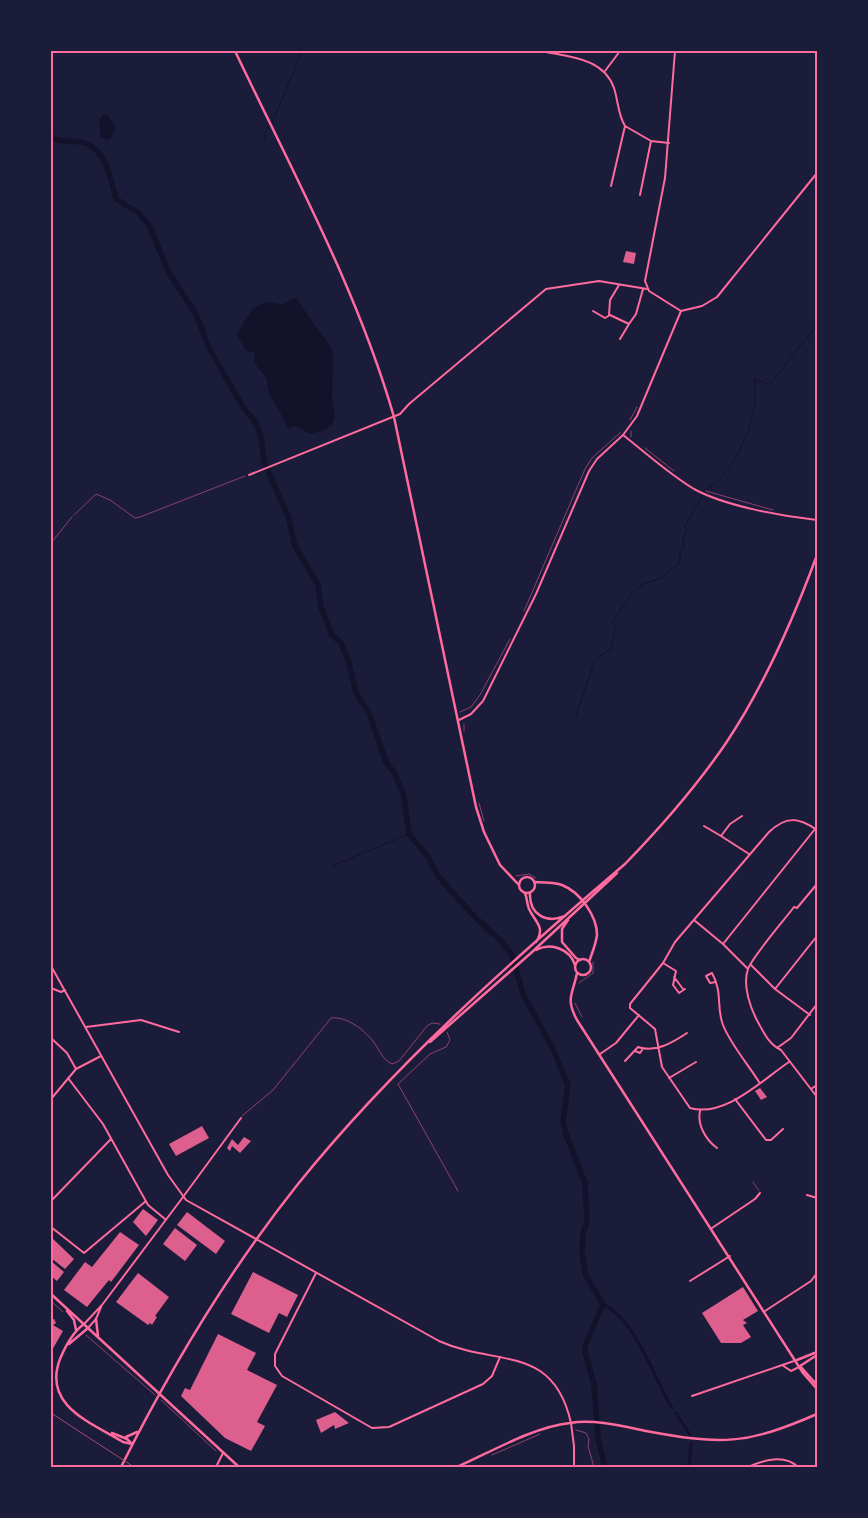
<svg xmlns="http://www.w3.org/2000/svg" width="868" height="1518" viewBox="0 0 868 1518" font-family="Jost,sans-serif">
	<rect width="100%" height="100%" fill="#1b1b3a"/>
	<path fill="#12122b" d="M104 114H107L116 128 111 138 107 140 101 138 99 120Z
		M292 298H296L332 349 333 360 332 400 335 416 332 425 325 430 309 434 296 426 289 428 286 426C282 409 266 399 267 379L253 361 255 355 254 352 247 351 237 336C245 317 258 294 282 305Z"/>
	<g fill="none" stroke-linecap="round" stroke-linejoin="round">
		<path stroke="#12122b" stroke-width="1" d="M264 141 267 128 273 121 302 51
			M707 489C732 474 746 441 753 414 756 403 755 390 755 379L769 385 817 325
			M598 657 611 649 616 626 612 623 631 594 643 584 661 578 680 563V552L684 548 683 539 687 529 685 526 702 496
			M576 715 595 661
			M405 836 409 834
			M332 866 402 837"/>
		<path stroke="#12122b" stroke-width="3" d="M603 1304C637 1322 653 1376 672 1408
			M676 1413 690 1435
			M689 1467 691 1443"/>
		<path stroke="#12122b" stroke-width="5.5" d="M51 138C66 144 75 139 85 143 106 150 111 180 116 199L139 213 150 227 169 273 196 314 209 348 243 407 256 423 261 437 264 462 288 516 295 546 318 585 321 607 332 635 341 643 349 663 356 693 369 713 386 762 395 774 404 796 409 834 428 857 437 874 450 890 475 917 502 942 512 955 523 994 553 1049 568 1085 563 1121 566 1134 585 1183 587 1220 583 1235 582 1253 586 1276 603 1304 585 1346V1352L594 1384 598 1438 605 1467"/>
	</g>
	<path fill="#dd5f8e" d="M626 251 636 253 634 264 623 262Z
		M760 1088 767 1097 761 1100 755 1091Z
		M202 1126 209 1138 176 1156 169 1144Z
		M244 1137 251 1141 240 1153 232 1146 230 1151 227 1148 232 1139 238 1145Z
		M143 1209 158 1220 146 1236 133 1222Z
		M187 1212 225 1241 216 1254 177 1225Z
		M175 1228 197 1245 185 1261 163 1244Z
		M120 1232 139 1245 111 1282 109 1280 87 1307 64 1290 85 1262 92 1267Z
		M51 1237 74 1259 65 1269 51 1258Z
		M51 1261 64 1272 57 1281 51 1276Z
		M253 1272 298 1295 287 1317 279 1313 269 1333 231 1314Z
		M138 1273 169 1297 155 1316 157 1317 152 1325 150 1323 148 1325 116 1302Z
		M743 1287 758 1311 743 1320 747 1323 743 1325 751 1337 741 1343H721L702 1313Z
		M54 1319 56 1323 53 1325 63 1331 51 1352V1320Z
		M218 1334 256 1353 247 1370 277 1385 257 1422 265 1426 251 1451 225 1438 181 1396 185 1388 190 1390Z
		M335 1412 349 1423 335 1429 334 1425 321 1433 316 1420Z"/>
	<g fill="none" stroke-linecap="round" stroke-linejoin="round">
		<path stroke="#ff6b9d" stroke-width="0.5" d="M630 420 637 407
			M631 437V431
			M645 448 674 471
			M706 491 773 510
			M74 515 96 494 110 500 135 518 140 517 245 476
			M524 611 585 469 592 458 621 432
			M460 712 471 707 480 695 510 639
			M464 724V731
			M479 803 484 821
			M516 876 529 874 536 878
			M579 983 593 973V962
			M575 1003 582 1017
			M447 1032 450 1040 446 1047 430 1054 398 1084 458 1191
			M242 1116 273 1090 331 1018C346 1016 363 1029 372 1040 379 1048 381 1059 392 1064L399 1061 427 1026 432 1023 440 1024
			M51 1301 63 1312
			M86 1335 155 1395
			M161 1400 216 1451
			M576 1430 586 1433 589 1439 588 1446 594 1467
			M492 1455 540 1434"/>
		<path stroke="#ff6b9d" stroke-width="0.5" d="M51 543 72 517
			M753 1182 759 1191"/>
		<path stroke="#ff6b9d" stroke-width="2" d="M541 51C568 57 603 57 614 88 618 100 618 115 625 126L651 141 669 143
			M605 71 620 51
			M611 186 625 126
			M640 195 651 141
			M593 311 605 318 610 315 629 324 636 314 643 289
			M609 315 610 300 619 285
			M620 339 629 324
			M249 475 400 414 409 404 546 289 599 281 647 289
			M742 816 730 824 721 836 749 854
			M704 826 721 836
			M817 884 797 908 794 907C785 919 752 957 748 969 742 986 751 1010 759 1024 765 1035 770 1045 781 1050L817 1097
			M694 920 723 944 748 969
			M723 944 815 829
			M663 963 676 971 673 985 679 993 685 989
			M751 965 775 989 810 1015
			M674 977 683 989
			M716 982 710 983 706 976 712 973C723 993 716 1007 723 1025 731 1045 748 1064 759 1082
			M51 988 61 992 65 990
			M775 989 817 936
			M86 1027 141 1020 179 1032
			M51 1038 67 1053 76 1069
			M777 1048 791 1038 817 1004
			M635 1051 640 1053 642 1050
			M600 1054 616 1043 639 1015
			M625 1061 638 1047C655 1053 672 1043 687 1033
			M789 1062C762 1080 725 1118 690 1108L662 1067 655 1029 630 1008V1004L663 963 675 942 769 832C786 816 798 817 817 830
			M68 1078 103 1124 148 1205 165 1219
			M669 1078 696 1062
			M811 1089 817 1085
			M51 1099 76 1069 101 1056
			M735 1099 766 1140H771L783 1129
			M700 1111C697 1125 706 1140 717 1148
			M807 1195 817 1198
			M183 1197 241 1118
			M51 1201 111 1139
			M51 1227 84 1253 146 1201
			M712 1228 755 1199 760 1193
			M316 1273 275 1354V1366L282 1376 372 1428 389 1427 483 1384 492 1376 500 1357
			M690 1281 730 1256
			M765 1311 811 1281 817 1273
			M782 1365 791 1371 799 1367
			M692 1396 794 1361
			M571 1423 574 1446V1467
			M216 1467 223 1453
			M748 1467C764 1460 784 1454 798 1467"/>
		<path stroke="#ff6b9d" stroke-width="2" d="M675 51 665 178 645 281 649 291 681 311
			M681 311 702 306 717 297 817 173
			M623 435C646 453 669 474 694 489 725 506 781 516 817 520
			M459 720 471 714 483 701 536 594 589 471 597 459 623 435 637 416 681 311
			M51 966 168 1175 186 1200 439 1341C496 1367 553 1343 571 1423
			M85 1323 102 1305 183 1197
			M88 1328 96 1319 101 1307"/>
		<path stroke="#ff6b9d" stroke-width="2.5" d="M235 51C292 171 357 289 394 417L476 807 484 832 500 865 519 885
			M519 885a8 8 0 1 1 16 0a8 8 0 1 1-16 0Z
			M535 882C544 883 553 882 562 885 580 892 597 916 597 935 596 944 592 953 589 962
			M575 967a8 8 0 1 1 16 0a8 8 0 1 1-16 0Z
			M577 973C573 994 565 998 577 1020L803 1373 817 1389
			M797 1360 817 1352
			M800 1366 817 1385
			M800 1366 817 1355"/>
		<path stroke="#ff6b9d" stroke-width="2.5" d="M624 865C661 827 696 787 726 743 765 685 793 620 817 555
			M525 893C527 898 527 904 529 909 535 922 546 927 536 942
			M530 893C529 914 546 924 565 916
			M568 920 562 929V942L576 958 580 960
			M536 950C551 942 570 949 575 965
			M430 1042 531 953 617 873
			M51 1294 239 1467
			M67 1311 74 1320 76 1330
			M96 1319 98 1336
			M84 1324C73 1332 65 1347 60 1359 42 1406 92 1423 123 1442L132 1444
			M69 1344 88 1328
			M112 1433 127 1439 132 1444
			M126 1437 137 1432
			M121 1467C171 1367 228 1272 298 1184 393 1066 510 962 625 864
			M457 1467C491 1452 533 1427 570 1423 595 1419 622 1426 646 1431 721 1445 746 1445 817 1414"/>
		<path stroke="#a44b75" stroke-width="1" d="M51 1413 134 1467"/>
	</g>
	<rect width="868" height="1518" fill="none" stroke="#1b1b3a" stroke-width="105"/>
	<rect x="52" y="52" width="764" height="1414" fill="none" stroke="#ff6b9d" stroke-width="2"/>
</svg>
